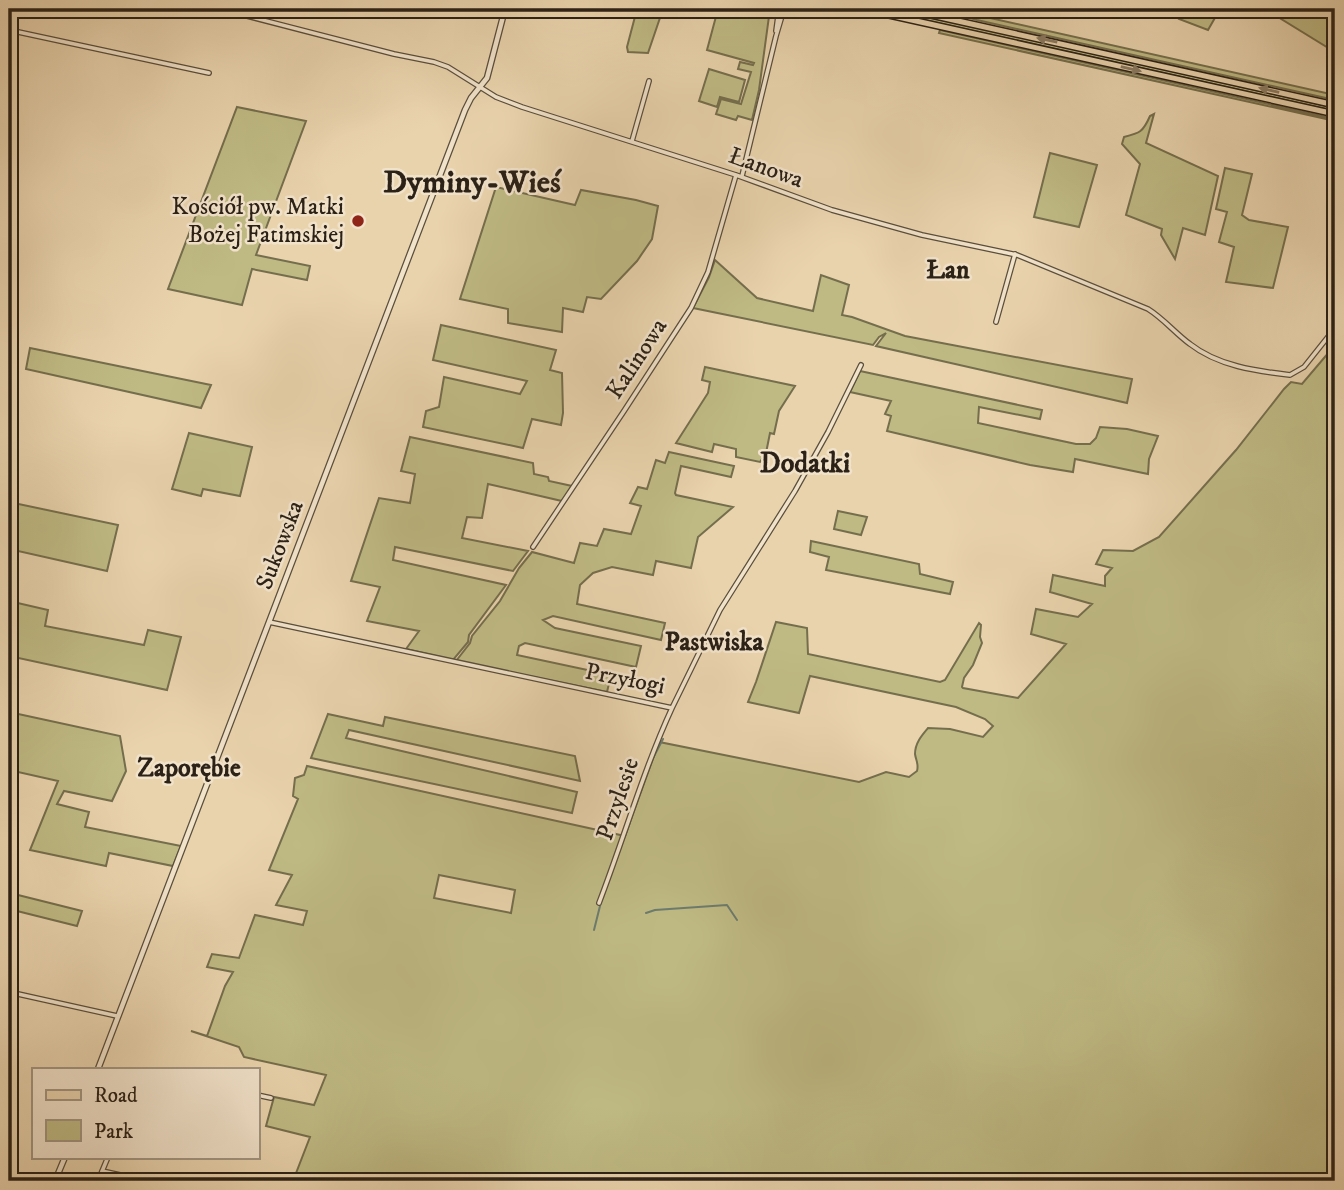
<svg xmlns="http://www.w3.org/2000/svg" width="1344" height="1190" viewBox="0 0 1344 1190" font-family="'IM FELL DW Pica',serif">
	<rect width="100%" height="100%" fill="#e9d3ad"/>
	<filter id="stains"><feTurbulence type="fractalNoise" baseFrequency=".00286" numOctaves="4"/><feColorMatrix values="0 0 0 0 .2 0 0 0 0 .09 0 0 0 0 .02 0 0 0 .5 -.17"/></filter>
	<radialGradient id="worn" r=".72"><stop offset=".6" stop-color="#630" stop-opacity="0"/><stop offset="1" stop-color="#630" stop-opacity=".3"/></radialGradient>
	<path fill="#bfba84" stroke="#756e4d" stroke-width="2" fill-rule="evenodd" d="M637 9H663L648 53 628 52 627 47Z
		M718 9H770L759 90 752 120 738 116 736 120 716 114 721 99 741 104 751 72 738 69 740 62 753 65 754 63 707 50Z
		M875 9H890L1054 44 1335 108V111Z
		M937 9H950L1335 95V100L977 20Z
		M1183 9H1220L1208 30 1179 19Z
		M1265 9H1323L1329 15 1335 10V44L1330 49Z
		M940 30 1335 119V121L939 33Z
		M709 69 745 80 739 102 720 97 717 107 699 101Z
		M237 107 306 121 256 255 310 266 307 280 252 269 242 305 168 289Z
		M1154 114 1146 143 1218 176 1205 235 1183 228 1175 259 1161 235 1162 229 1126 215 1140 164 1122 144 1124 137C1140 133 1143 132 1150 116Z
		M1050 153 1097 165 1079 227 1034 217Z
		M1225 168 1252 174 1242 215 1249 220 1288 227 1273 288 1226 282 1234 247 1219 242 1227 212 1216 209Z
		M496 187 575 205 581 190 636 200 658 206 652 239 637 261 601 299 587 297 583 312 563 308 562 332 508 323V309L460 299Z
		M715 260 757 298 813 311 821 275 849 285 842 315 852 317 905 336 1132 379 1127 403 876 346 886 333 879 337 873 345 693 308 709 277Z
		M441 325 556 350 550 370 562 373 563 413 561 425 532 419 523 448 423 427 426 411 439 407 444 377 520 394 527 381 433 360Z
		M1335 345V1181H293L310 1137 266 1126 274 1097 314 1105 326 1075 244 1057 239 1047 191 1031 207 1036 225 986 233 972 207 967 212 954 239 958 255 915 303 925 307 911 276 905 292 875 269 870 298 799 293 796 295 778 304 775 307 766 625 836 659 742 859 782 886 772 909 777 917 771C919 764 916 761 915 754 915 743 922 735 928 728L950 729 983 737 993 726 985 719 956 707 810 676 799 713 748 702 756 682 776 622 807 628 808 654 940 682 945 680 979 623 981 625 980 637 982 643 973 665 964 678 962 687 963 688 1018 698 1066 644 1031 634 1036 609 1078 617 1092 604 1050 592 1053 575 1105 586V576L1112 568 1096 564 1103 550 1133 551 1159 537 1236 450 1284 389 1291 382 1302 384ZM439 875 515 890 511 913 434 898Z
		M30 348 211 385 201 408 26 369Z
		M705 367 795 386 779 411 774 434 770 433 766 453 760 462 736 457V449L714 444 712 452 676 443 708 393 710 382 702 380Z
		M860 371 1042 410 1040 419 979 407 978 423 1076 444H1090L1096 438 1100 427 1127 429 1158 436 1149 459 1148 474 1075 459 1073 472 1030 465 887 431 891 416 885 414 891 401 850 392Z
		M189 433 252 447 240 496 203 489 201 496 172 489Z
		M410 437 533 463 534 474 548 477 549 481 572 486 562 501 488 484 482 518 467 517 462 538 528 551 513 571 395 547 393 560 506 585 469 635 468 642 453 660 406 649 419 631 367 621 380 587 351 581 379 498 410 503 415 474 401 471Z
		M669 452 734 466 731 477 681 466 675 493 676 495 733 507 698 537 691 568 656 561 653 575 612 567 593 573 580 585 577 604 665 623 661 640 553 616 543 620 555 628 641 646 636 667 525 643 519 646 517 655 611 675 607 692 456 661 470 643 472 636 500 601 519 568 532 552 574 563 580 543 597 546 604 529 631 534 641 506 630 503 638 487 647 489 656 460 665 463Z
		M9 502 118 525 107 571 9 549Z
		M838 511 867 517 861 535 834 529Z
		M811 541 919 564 920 574 953 582 950 594 826 570 829 557 810 552Z
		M9 601 48 610 45 626 144 645 148 630 181 637 167 690 9 656Z
		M9 712 120 736 126 771 112 801 64 791 57 804 89 812 85 827 181 846 173 866 109 853 106 866 30 850 58 781 9 770Z
		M328 714 383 726 385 717 575 756 580 781 349 730 346 738 577 792 572 813 311 758Z
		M14 894 82 911 77 926 9 909Z"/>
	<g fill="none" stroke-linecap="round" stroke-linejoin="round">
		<path stroke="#6c7c6e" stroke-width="2" d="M652 760 663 739
			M646 913 655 910 727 905 737 920
			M594 930 601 902 630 822"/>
		<g stroke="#5a4e3c" stroke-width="6">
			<path id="minor" d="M220 9 394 54 434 62 448 67 496 97 522 107 736 175 832 210 922 235 1017 255 1148 309C1164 319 1175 333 1190 344 1218 366 1256 371 1290 375L1304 367 1335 328
				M1327 9H1328
				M9 30 209 73
				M776 31 779 9
				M632 141 649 81
				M742 176 776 36 784 9
				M996 322 1015 254
				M533 547 624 411 691 308 708 272 736 175
				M269 622 672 708 720 610 795 491 828 432 861 365
				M599 903C624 838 643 771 672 708
				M9 992 117 1016
				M257 1095 271 1098
				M102 1171 147 1181
				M98 1181 108 1157"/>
		</g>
		<g stroke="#5a4e3c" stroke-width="7">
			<path id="tertiary" d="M98 1069 465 110 471 98 487 78 505 9
				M55 1181 65 1157"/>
		</g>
		<g stroke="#2b2116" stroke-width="8">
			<path id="primary" d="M862 9 1335 114
				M904 9 1335 105"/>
		</g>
		<use href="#minor" stroke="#f1e2ca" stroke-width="3.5"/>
		<use href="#tertiary" stroke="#f1e2ca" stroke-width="4.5"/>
		<use href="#primary" stroke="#e9d3ad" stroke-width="5"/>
	</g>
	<defs><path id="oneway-solid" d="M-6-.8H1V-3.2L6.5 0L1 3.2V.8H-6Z" transform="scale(1.75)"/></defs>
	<g fill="#8a7a62">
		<use href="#oneway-solid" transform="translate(1047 40) rotate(-168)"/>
		<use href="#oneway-solid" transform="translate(1131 69) rotate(13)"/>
		<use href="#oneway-solid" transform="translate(1269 90) rotate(-167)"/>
	</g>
	<circle fill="#8f2418" stroke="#f1e2ca" stroke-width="2.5" cx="358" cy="221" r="7"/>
	<g text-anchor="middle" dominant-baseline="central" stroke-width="5" stroke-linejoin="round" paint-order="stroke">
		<g font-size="24" fill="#2b2116" stroke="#f1e2ca">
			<text transform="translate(766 168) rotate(20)">Łanowa</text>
			<text transform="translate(637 359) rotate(-57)">Kalinowa</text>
			<text transform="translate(280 545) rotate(-69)">Sukowska</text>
			<text transform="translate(625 679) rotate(11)">Przyłogi</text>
			<text transform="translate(618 799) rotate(-71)">Przylesie</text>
		</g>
		<g font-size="24" fill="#2b2116" stroke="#f1e2ca" text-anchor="end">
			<text x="344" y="207">Kościół pw. Matki<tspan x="344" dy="28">Bożej Fatimskiej</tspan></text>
		</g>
		<g font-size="26" font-weight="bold" fill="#2b2116" stroke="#f1e2ca">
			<text x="948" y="270">Łan</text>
			<text x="714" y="642">Pastwiska</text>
			<text x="189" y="768">Zaporębie</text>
		</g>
		<g font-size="28" font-weight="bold" fill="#2b2116" stroke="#f1e2ca">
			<text x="805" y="463">Dodatki</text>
		</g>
		<g font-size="32" font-weight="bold" fill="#2b2116" stroke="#f1e2ca">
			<text x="472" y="183">Dyminy-Wieś</text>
		</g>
	</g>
	<rect width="1344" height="1190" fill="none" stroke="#e9d3ad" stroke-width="35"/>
	<rect x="10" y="10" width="1323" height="1169" fill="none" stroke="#2b2116" stroke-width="3.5"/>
	<rect x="18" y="18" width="1309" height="1155" fill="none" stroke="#2b2116" stroke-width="2"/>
	<rect x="32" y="1068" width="228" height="91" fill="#f1e2ca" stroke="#a29582" stroke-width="2"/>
	<rect x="46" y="1090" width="35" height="10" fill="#e9d3ad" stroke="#a29582" stroke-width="2"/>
	<text x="94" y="1102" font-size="21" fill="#2b2116">Road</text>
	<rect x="46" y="1120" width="35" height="21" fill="#bfba84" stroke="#a29582" stroke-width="2"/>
	<text x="94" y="1138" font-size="21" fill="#2b2116">Park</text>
	<rect width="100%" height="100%" filter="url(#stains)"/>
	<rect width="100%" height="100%" fill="url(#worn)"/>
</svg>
